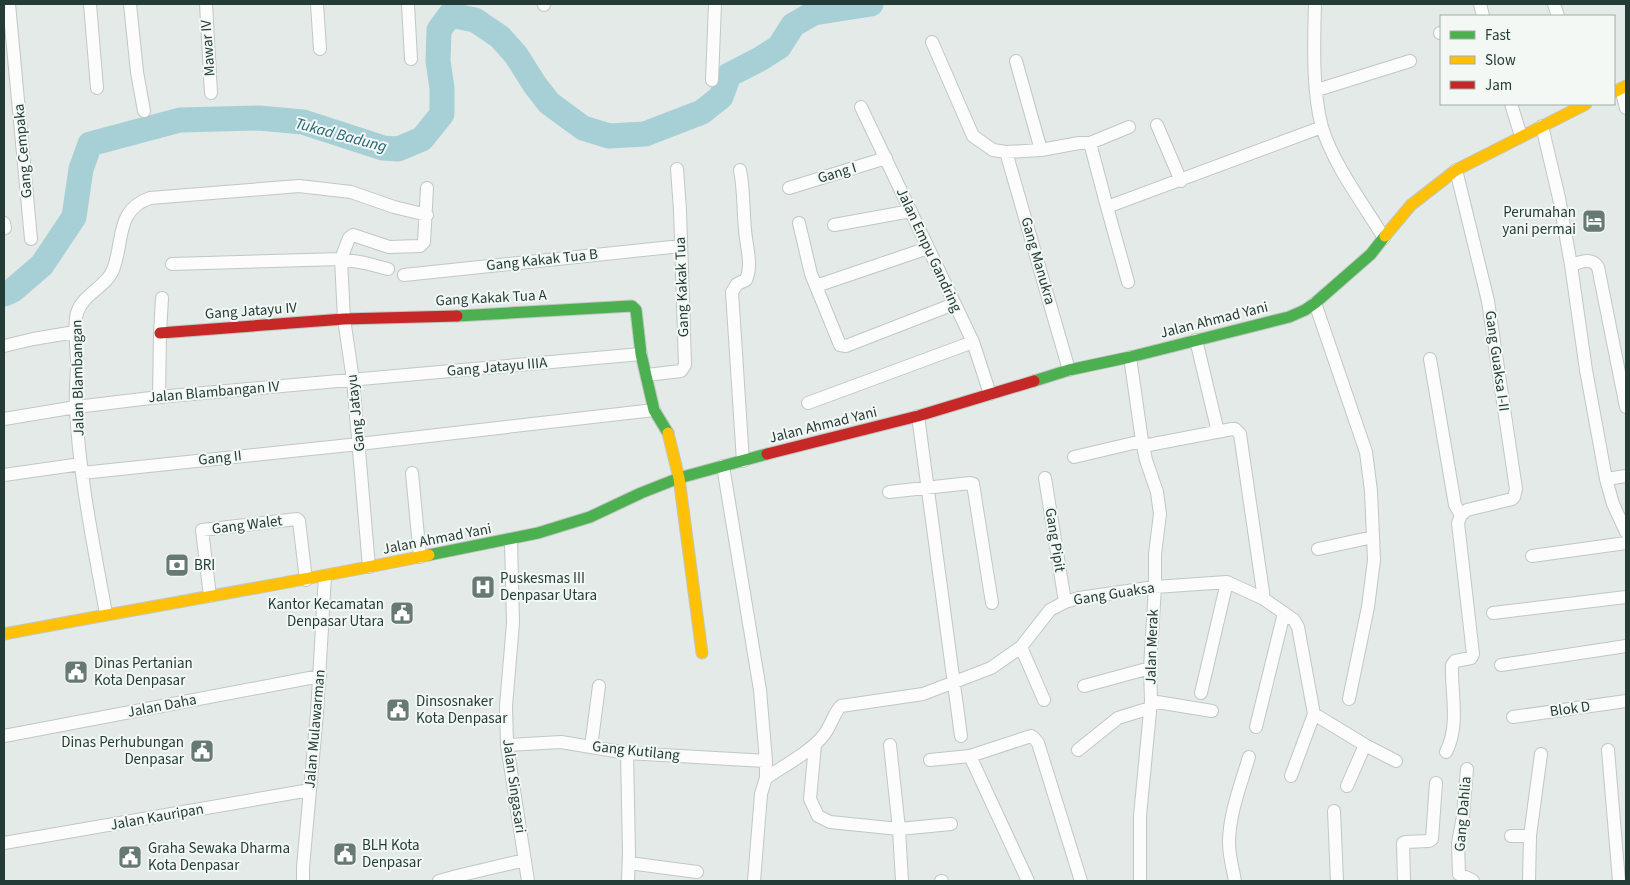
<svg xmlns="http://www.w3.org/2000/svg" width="1630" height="885" viewBox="0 0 1630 885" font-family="'Source Sans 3',sans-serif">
	<rect width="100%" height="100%" fill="#e4eae7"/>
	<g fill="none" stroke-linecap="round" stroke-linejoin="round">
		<path stroke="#a7cfd6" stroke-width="25" d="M4 294 13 290 42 265 74 217 81 169 90 144 180 120 259 118 303 122 383 148 398 149 422 139 442 114V88L438 61 439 30 450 15 475 20 500 37 516 55 535 85 549 103 583 128 609 136 645 134 702 112 721 97 729 75 760 59 779 47 793 25 814 13 871 4"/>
		<g stroke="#c1c7c4" stroke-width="14">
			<path id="street" d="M9 4 31 239
				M90 4 97 88
				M130 4 137 72 144 111
				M206 4 211 93
				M317 4 320 49
				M408 4 411 59
				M544 4V5
				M1315 4C1314 41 1312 91 1322 127 1333 164 1364 205 1384 238
				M1480 4 1483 16
				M1554 4 1558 16
				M1440 33H1441
				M932 42 973 136 993 150 1006 152 1041 150 1079 143H1090L1129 127
				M1016 61 1041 150
				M712 80 715 4
				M1621 89 1626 108
				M1317 90 1410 61
				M1511 104 1521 136
				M861 107 973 342 990 394
				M1157 125 1181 181
				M1542 126 1559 198 1571 265 1586 370 1606 479 1613 504 1626 532
				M1090 143 1107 207 1322 127
				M1006 152 1069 370
				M740 170C744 190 743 209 745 229 746 247 753 264 746 280L737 284 732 292 743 461
				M789 188 886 158
				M1107 207 1128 282
				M4 223 5 228
				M799 223 811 274 840 345 846 346 954 304
				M834 225 911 211
				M172 264 341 259 349 238 353 235 389 247 420 246 424 242 427 188
				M1571 265C1581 262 1591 257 1598 267L1626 407
				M404 275 681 246
				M816 286 928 248
				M1315 303 1366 452 1371 491 1374 560 1368 607 1349 699
				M1196 340 1218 432
				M4 346 33 339 75 332
				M1130 357 1142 441 1146 460 1157 492 1160 514 1155 554V587L1150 668 1151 701 1140 816V881
				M1430 359 1455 505 1461 515
				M647 375 681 371 685 365 680 210 677 169
				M159 397 160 333 162 298
				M808 403 973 342
				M918 416 961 736
				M4 419 76 407 159 397 641 354
				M1143 446 1232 429H1235L1240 434 1264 599
				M1074 457 1142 441
				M723 466 760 690 766 761V778L761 794 754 881
				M82 473 359 444 654 410
				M412 473 420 557
				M4 475 81 464
				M1045 478 1065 602
				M1606 479 1626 476
				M889 492 970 483 973 484 992 603
				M511 540 513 623 506 706 507 745 528 881
				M1318 549 1373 537
				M1532 556 1626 543
				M369 567 353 380 344 319 341 259 365 263 388 269
				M210 596 202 530 297 519 299 521 306 580
				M1493 613 1626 597
				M106 614C94 546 79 477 76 408 75 393 77 378 77 362 77 346 73 329 77 313 83 293 108 287 114 267 124 238 116 210 150 198L299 186 351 192 394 207 427 215
				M1021 647 1044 700
				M1501 665 1626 646
				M1084 686 1150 668
				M1201 693 1227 582
				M1151 701 1212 711
				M1513 717 1626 701
				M1256 727 1284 613
				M4 736 320 676
				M507 745 561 742 627 753 766 761
				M815 745 810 799 818 816 830 822 899 829 902 881
				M890 745 899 829 951 824
				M591 747 599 686
				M1078 750 1118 718 1150 708
				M1608 750 1619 881
				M1446 752C1460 725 1451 694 1452 665L1455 661 1471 658 1473 654 1458 523 1461 515 1467 510 1512 499 1514 497 1516 489 1488 301 1456 170
				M627 753 629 852 628 881
				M970 756 1028 881
				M930 760 970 756 1031 736 1034 738 1038 743 1081 881
				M1467 769 1463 816 1458 843 1459 874 1472 880 1473 881
				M1291 776 1314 714
				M766 778C785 765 809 753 823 736 831 727 834 712 841 706L923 694 991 668 1021 647 1050 610 1065 602 1079 598 1155 587 1227 582 1264 599 1294 620 1298 627 1314 714 1365 745 1396 761
				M1347 786 1365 745
				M1334 811 1337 881
				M1511 836H1530
				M4 843 310 790
				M629 863 697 872
				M303 881V867L317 713 325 576
				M439 881 457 876
				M457 881V876L525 860
				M941 881H942
				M1235 881C1233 869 1229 856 1229 843 1229 814 1241 784 1249 757
				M1404 881 1403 843 1405 842 1429 841 1432 839 1436 783
				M1529 881 1530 836 1541 754"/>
		</g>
		<g stroke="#c0c7c4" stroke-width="13">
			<path id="fast" d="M457 316 632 306 636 310 641 354 654 410 668 433
				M1034 381 1069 370 1130 357 1289 317 1305 310 1315 303 1371 254 1385 236
				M429 555 538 533 590 517 641 493 679 478 767 454"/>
		</g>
		<g stroke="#c0c7c4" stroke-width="13">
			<path id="slow" d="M1614 92 1626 86
				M1385 236 1411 205 1456 170 1586 104
				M668 433 679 478 702 653
				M4 634C145 607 287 584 429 555"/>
		</g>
		<g stroke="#c0c7c4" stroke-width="13">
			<path id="jam" d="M160 333 344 319 457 316
				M767 454 918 416 1034 381"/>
		</g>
		<use href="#street" stroke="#fbfcfb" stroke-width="12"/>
		<use href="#fast" stroke="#4caf50" stroke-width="11"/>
		<use href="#slow" stroke="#ffc107" stroke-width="11"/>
		<use href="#jam" stroke="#c62828" stroke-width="11"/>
	</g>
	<defs>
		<g id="hotel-square" transform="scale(1.25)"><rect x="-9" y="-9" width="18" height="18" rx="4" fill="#677973" stroke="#f3f8f5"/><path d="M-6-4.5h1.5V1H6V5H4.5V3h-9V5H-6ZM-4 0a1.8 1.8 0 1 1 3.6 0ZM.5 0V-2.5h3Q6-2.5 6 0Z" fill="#fff"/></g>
		<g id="bank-square" transform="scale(1.25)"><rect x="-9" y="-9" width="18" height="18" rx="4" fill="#677973" stroke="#f3f8f5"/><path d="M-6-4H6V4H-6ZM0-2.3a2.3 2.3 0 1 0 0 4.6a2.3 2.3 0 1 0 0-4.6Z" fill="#fff"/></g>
		<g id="hospital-square" transform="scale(1.25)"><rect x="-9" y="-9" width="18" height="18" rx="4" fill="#677973" stroke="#f3f8f5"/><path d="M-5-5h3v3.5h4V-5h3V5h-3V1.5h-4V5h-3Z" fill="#fff"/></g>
		<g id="civic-square" transform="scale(1.25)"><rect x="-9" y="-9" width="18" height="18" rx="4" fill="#677973" stroke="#f3f8f5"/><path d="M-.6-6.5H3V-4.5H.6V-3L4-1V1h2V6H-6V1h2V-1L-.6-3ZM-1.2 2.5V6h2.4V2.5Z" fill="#fff"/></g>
	</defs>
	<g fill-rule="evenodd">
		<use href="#hotel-square" x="1594" y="221"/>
		<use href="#bank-square" x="177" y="565"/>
		<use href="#hospital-square" x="483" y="587"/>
		<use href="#civic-square" x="402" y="613"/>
		<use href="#civic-square" x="76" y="672"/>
		<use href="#civic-square" x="398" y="710"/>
		<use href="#civic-square" x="202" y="751"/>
		<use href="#civic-square" x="345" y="854"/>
		<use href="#civic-square" x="130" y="857"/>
	</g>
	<g text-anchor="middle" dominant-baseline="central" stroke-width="4" stroke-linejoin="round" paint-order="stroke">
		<g font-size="15" fill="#233c35" stroke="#f3f8f5">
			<text transform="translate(208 48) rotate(-94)">Mawar IV</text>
			<text transform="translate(23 151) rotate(-95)">Gang Cempaka</text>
			<text transform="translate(837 173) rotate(-17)">Gang I</text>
			<text transform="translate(929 250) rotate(65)">Jalan Empu Gandring</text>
			<text transform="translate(542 260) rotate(-6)">Gang Kakak Tua B</text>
			<text transform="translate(1038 261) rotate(74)">Gang Manukra</text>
			<text transform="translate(682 287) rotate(-92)">Gang Kakak Tua</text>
			<text transform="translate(491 298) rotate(-3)">Gang Kakak Tua A</text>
			<text transform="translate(251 311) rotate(-4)">Gang Jatayu IV</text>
			<text transform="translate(1214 320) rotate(-14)">Jalan Ahmad Yani</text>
			<text transform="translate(1497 361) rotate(82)">Gang Guaksa I-II</text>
			<text transform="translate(497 367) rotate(-5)">Gang Jatayu IIIA</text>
			<text transform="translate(78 378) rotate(-91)">Jalan Blambangan</text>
			<text transform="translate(214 392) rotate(-5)">Jalan Blambangan IV</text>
			<text transform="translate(356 413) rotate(-96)">Gang Jatayu</text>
			<text transform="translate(823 425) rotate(-14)">Jalan Ahmad Yani</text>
			<text transform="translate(220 458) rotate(-6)">Gang II</text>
			<text transform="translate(247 525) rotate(-7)">Gang Walet</text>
			<text transform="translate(437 539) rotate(-11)">Jalan Ahmad Yani</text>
			<text transform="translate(1055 540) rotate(81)">Gang Pipit</text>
			<text transform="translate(1114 594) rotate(-9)">Gang Guaksa</text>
			<text transform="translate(1152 647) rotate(-88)">Jalan Merak</text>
			<text transform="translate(162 706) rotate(-11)">Jalan Daha</text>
			<text transform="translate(1570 709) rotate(-8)">Blok D</text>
			<text transform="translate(315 729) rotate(-85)">Jalan Mulawarman</text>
			<text transform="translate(636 751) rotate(6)">Gang Kutilang</text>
			<text transform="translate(514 786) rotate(82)">Jalan Singasari</text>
			<text transform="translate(1463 814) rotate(-85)">Gang Dahlia</text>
			<text transform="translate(157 817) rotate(-10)">Jalan Kauripan</text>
		</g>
		<g font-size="15" fill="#233c35" stroke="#f3f8f5" text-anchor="start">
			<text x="1576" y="212" text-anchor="end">Perumahan<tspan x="1576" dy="17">yani permai</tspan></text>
			<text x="194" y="565">BRI</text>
			<text x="500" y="578">Puskesmas III<tspan x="500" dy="17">Denpasar Utara</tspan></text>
			<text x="384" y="604" text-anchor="end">Kantor Kecamatan<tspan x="384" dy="17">Denpasar Utara</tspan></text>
			<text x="94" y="663">Dinas Pertanian<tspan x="94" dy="17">Kota Denpasar</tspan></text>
			<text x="416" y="701">Dinsosnaker<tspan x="416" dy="17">Kota Denpasar</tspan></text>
			<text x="184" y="742" text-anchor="end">Dinas Perhubungan<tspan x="184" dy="17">Denpasar</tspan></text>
			<text x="362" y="845">BLH Kota<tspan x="362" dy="17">Denpasar</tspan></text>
			<text x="148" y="848">Graha Sewaka Dharma<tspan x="148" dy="17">Kota Denpasar</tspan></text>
		</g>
		<g font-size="16" font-style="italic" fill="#216674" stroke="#f3f8f5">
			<text transform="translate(341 135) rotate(15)">Tukad Badung</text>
		</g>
	</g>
	<rect width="1630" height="885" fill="none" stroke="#233c35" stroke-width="10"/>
	<rect x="1440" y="15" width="175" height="90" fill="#f3f8f5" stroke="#a0ada8"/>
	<rect x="1450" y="31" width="25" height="8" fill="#4caf50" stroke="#a0ada8"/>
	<text x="1485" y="40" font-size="15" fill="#233c35">Fast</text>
	<rect x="1450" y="56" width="25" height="8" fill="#ffc107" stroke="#a0ada8"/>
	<text x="1485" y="65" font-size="15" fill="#233c35">Slow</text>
	<rect x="1450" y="81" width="25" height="8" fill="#c62828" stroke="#a0ada8"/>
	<text x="1485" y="90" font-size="15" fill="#233c35">Jam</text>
</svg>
